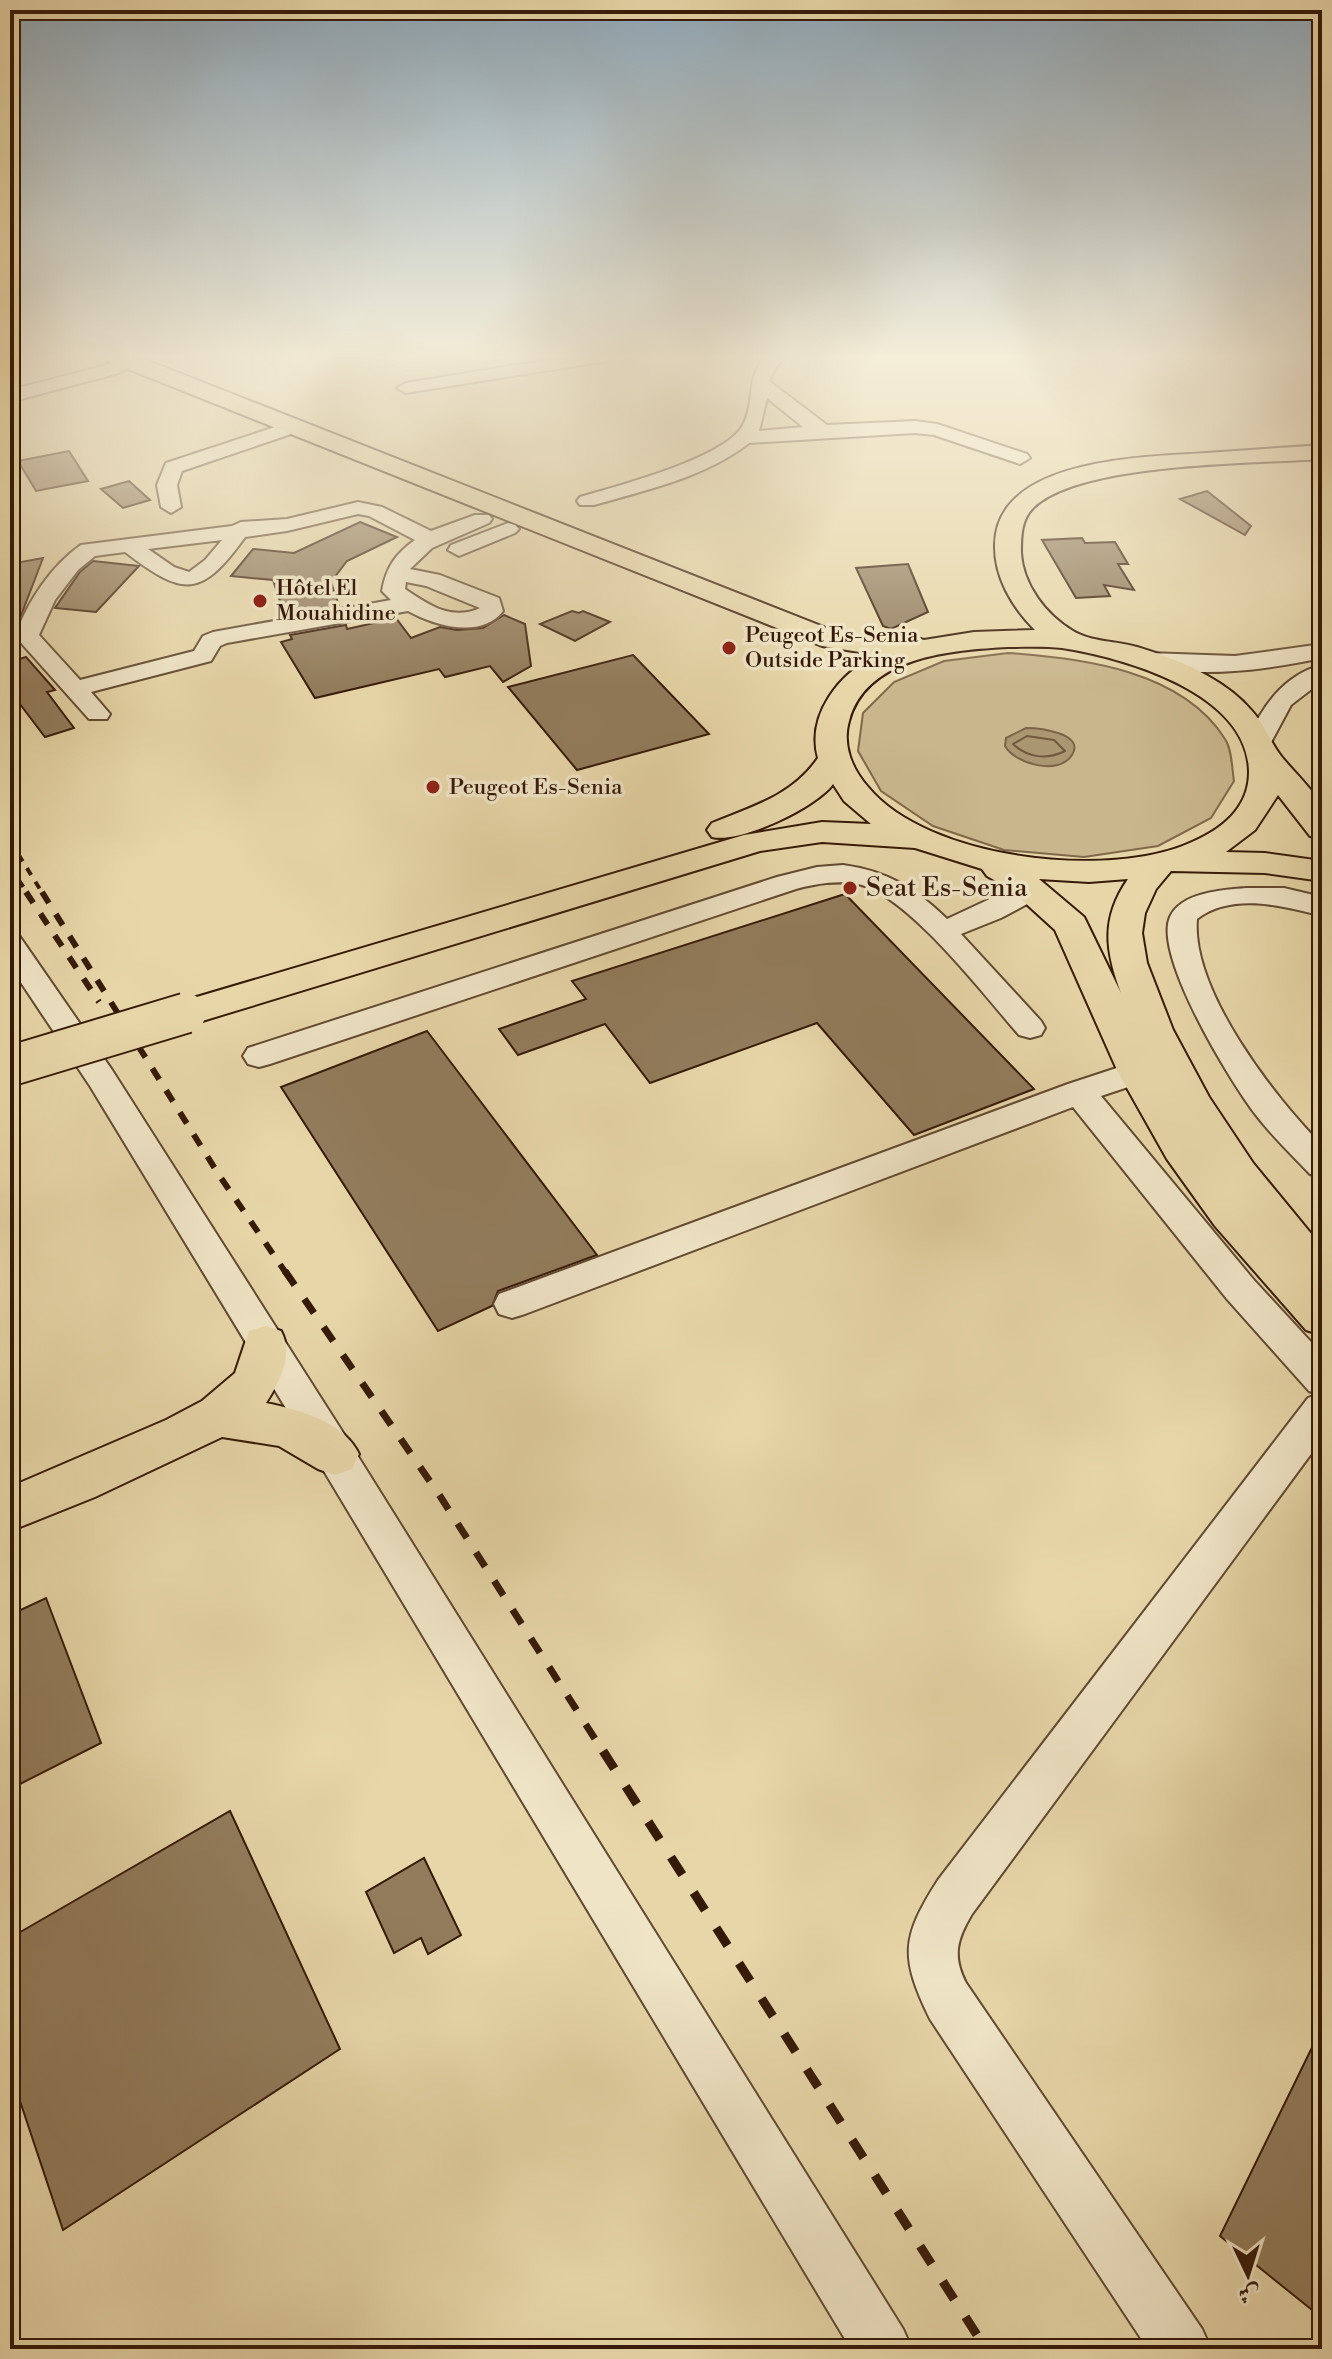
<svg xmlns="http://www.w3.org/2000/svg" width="1332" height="2359" viewBox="0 0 1332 2359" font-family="'Libre Bodoni',Amiri,serif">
	<rect width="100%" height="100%" fill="#e7d6a8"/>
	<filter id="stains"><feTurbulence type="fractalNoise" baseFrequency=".0025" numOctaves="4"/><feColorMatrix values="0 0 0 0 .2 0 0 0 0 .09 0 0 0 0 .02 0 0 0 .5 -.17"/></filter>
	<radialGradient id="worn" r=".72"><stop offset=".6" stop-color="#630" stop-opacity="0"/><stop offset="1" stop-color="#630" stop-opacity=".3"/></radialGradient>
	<path fill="#c9b68d" stroke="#80684b" stroke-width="2" d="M1008 653C1081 658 1182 670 1225 739 1232 749 1232 769 1234 781L1211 818 1158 846 1084 857 1004 850 933 826 881 791 858 751 863 713 894 682 944 661Z"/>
	<path fill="#ab9672" stroke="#7c6448" stroke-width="2" d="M1026 728C1038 728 1086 733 1072 755 1059 776 1015 764 1005 746L1006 738Z"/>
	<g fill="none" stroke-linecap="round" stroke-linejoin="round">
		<path stroke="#70583e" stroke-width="2" d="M1027 736 1054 740 1065 751C1047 760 1028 758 1013 744Z"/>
	</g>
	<path fill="#927c5c" stroke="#361a09" stroke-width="2" d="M69 451 88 481 36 491 18 461Z
		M129 481 150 500 123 508 101 489Z
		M1207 491 1251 526 1245 535 1180 499Z
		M360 522 397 537 347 561 331 582 339 606 285 616 273 580 231 576 253 549 294 553Z
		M1082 538 1085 543 1115 542 1128 564H1118L1134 590 1104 585 1110 596 1076 598 1042 540Z
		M43 558 12 639H10V564Z
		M93 561 139 566 96 612 55 608 80 572Z
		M908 564 928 612 891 629 883 626 856 568Z
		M572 611 579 613 583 611 610 622 575 641 540 624Z
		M504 615 525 624 531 666 503 682 490 666 445 677 439 669 315 698 281 642 292 639 290 635 346 625 347 629 396 618 411 638 440 627 457 630 483 628Z
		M633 655 709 734 577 770 508 687Z
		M26 657 55 690 47 692 74 728 45 737 10 691V662Z
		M845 894 1034 1089 914 1135 817 1023 650 1083 605 1024 518 1055 499 1029 586 999 572 981Z
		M427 1031 597 1255 498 1291 492 1306 438 1331 281 1087Z
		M46 1598 101 1743 10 1789V1615Z
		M230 1811 340 2049 63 2230 10 2071V1938Z
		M424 1858 461 1935 428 1954 421 1938 394 1953 366 1892Z
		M1322 2027V2318L1220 2236Z"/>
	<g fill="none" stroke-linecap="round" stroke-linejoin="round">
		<g stroke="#624931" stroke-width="4">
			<path id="minor" d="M127 356 135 357 138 361 119 373 10 402V390L107 365Z
				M572 356H616L607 361 406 393 397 388 406 383Z
				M766 356H786L776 367 769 381 827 425 915 421 937 424 1027 454 1030 458 1020 464 934 435 915 433 749 443C706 477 646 490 594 505H580L577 501 580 497C617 486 726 458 743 425 756 401 745 377 766 356ZM767 398 803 427 759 431Z
				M293 421 303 427 300 431 182 471 177 485 181 507 171 513 161 507 157 485 166 463Z
				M358 502 382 507 431 531 475 515H489L492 519 489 523 432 548 410 569 440 575 499 598 503 611C481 640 433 625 408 611L227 643 220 646 211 661 91 692 110 714 107 719H89L15 636C28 601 51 566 81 545L232 526 241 522 287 519ZM358 514 369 516 415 540C395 554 386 568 382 591L391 600 213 632 203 636 194 651 80 680 39 635 55 600 78 570 95 556 125 552C184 597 201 598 245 537L287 531ZM222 540 205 560 189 572 174 567 148 549ZM406 582 426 586 480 608C451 621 429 605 405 589Z
				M508 523 515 525 519 529 515 533 459 556 448 550 451 545Z
				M1322 644V658C1264 670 1198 679 1140 665L1136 660 1140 655 1148 653 1235 656Z
				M1322 665V681L1291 705 1268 748H1250L1246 743C1261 708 1283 675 1322 665Z
				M843 865C887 871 915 888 947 919L1022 884 1032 881 1042 884 1046 890 1042 896 1001 918 961 934 1041 1021 1045 1028 1041 1035 1030 1038 1019 1035C984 995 908 895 858 884 837 880 816 884 796 889L270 1064 259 1067 248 1064 243 1056 248 1048 777 877 817 867Z
				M1246 888H1284L1322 897V916C1284 906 1232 892 1197 919 1191 990 1274 1097 1322 1145V1177L1310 1174C1292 1155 1272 1136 1256 1115 1231 1083 1153 955 1170 917 1181 892 1223 890 1246 888Z
				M10 935 20 937 112 1070 349 1442 903 2329 912 2349H851L321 1466 90 1086 10 966Z
				M1138 1061 1149 1064 1154 1072 1149 1080 1101 1096 1253 1279 1322 1354V1439L972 1914C957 1939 952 1956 966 1983L1202 2329 1211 2349H1148L930 2019C900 1957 901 1938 938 1880L1308 1398 1318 1394 1309 1391 1227 1299 1073 1107 525 1314 512 1318 499 1314 494 1304 499 1294 1068 1084Z"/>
		</g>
		<g stroke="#361a09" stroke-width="4">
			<path id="major" d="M105 356H136L839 633 868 638 913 637 924 640 974 632 1035 630C1012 607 994 577 995 544 997 458 1144 457 1206 453 1245 450 1283 448 1322 445V459C1254 464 1080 462 1033 508 1021 520 1021 537 1021 553 1023 585 1046 615 1073 631 1091 642 1117 641 1137 647 1177 659 1224 678 1252 711 1265 725 1270 742 1281 756 1291 769 1319 795 1322 809 1324 817 1322 830 1322 839L1310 836 1278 795 1255 830 1226 852 1265 853 1322 861V881L1265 873 1171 871 1156 889 1145 913 1142 933 1147 963 1173 1030 1209 1097 1253 1163 1322 1247V1335L1306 1330 1215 1226 1167 1159 1118 1072 1055 930 1010 889 987 876 982 869 915 848 822 842 760 851 199 1022 186 1026 173 1022 167 1013 173 1004 744 835 822 822 871 824 844 801 833 784C817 807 740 844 712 837L707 830 712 823C753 806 792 796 818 758 806 716 839 672 878 655L822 646 108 361ZM1008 647C1026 647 1044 646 1062 648 1126 658 1248 693 1249 772 1249 808 1222 829 1192 842 1110 880 928 860 868 787 852 769 842 745 849 721 866 656 953 650 1008 647ZM1039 879 1089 882 1128 879C1101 918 1105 950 1121 993L1084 917Z
				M265 1326 281 1331C294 1355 280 1381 266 1403 299 1410 343 1421 359 1454L352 1469 335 1475 318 1469 279 1446 222 1437 95 1497 10 1531V1487L166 1420 202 1401 235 1373 249 1331Z"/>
		</g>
		<use href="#minor" fill="#efe4c6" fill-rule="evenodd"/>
		<use href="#major" fill="#e7d6a8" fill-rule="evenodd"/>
		<path stroke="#361a09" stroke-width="4" stroke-dasharray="8 8" stroke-linecap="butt" d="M10 841 43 894
			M10 867 28 894"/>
		<path stroke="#361a09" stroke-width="6" stroke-dasharray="13 13" stroke-linecap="butt" d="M26 892 99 1002
			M42 892 219 1175 286 1273"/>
		<path stroke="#361a09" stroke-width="7" stroke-dasharray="17 17" stroke-linecap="butt" d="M285 1271 440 1496 604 1753"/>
		<path stroke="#361a09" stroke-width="9" stroke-dasharray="21 21" stroke-linecap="butt" d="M603 1751 986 2349"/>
		<g stroke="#361a09" stroke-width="43" stroke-linecap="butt">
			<path id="major-bridge" d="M10 1066 186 1013"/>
		</g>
		<use href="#major-bridge" stroke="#e7d6a8" stroke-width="39"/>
	</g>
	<linearGradient id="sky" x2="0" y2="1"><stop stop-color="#8fa8b9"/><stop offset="0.52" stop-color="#f4edd8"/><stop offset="1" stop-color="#f4edd8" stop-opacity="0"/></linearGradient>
	<rect width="1332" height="686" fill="url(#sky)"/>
	<g fill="#8f2418" stroke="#efe4c6" stroke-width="3">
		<circle cx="260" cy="601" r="8"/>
		<circle cx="729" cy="648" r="8"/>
		<circle cx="433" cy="787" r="8"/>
		<circle cx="850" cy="888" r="8"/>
	</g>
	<g text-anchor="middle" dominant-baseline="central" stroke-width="7" stroke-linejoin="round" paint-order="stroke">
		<g font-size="22" fill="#361a09" stroke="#efe4c6" text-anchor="start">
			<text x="276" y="588">Hôtel El<tspan x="276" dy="25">Mouahidine</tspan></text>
			<text x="745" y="635">Peugeot Es-Senia<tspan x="745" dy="25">Outside Parking</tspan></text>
			<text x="449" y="787">Peugeot Es-Senia</text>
		</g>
		<g font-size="26" fill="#361a09" stroke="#efe4c6" text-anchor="start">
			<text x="866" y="888">Seat Es-Senia</text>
		</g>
	</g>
	<rect width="1332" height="2359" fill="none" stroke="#e7d6a8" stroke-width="40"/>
	<rect x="12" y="12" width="1308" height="2335" fill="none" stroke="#361a09" stroke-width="4"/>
	<rect x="20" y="20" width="1292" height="2319" fill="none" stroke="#361a09" stroke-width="2"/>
	<g transform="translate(1248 2275) rotate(176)" stroke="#efe4c6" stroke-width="6" paint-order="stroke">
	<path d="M0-6L14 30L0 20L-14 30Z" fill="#361a09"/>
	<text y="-12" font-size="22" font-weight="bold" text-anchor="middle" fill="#361a09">ش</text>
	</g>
	<rect width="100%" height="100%" filter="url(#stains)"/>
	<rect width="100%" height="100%" fill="url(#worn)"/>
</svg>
